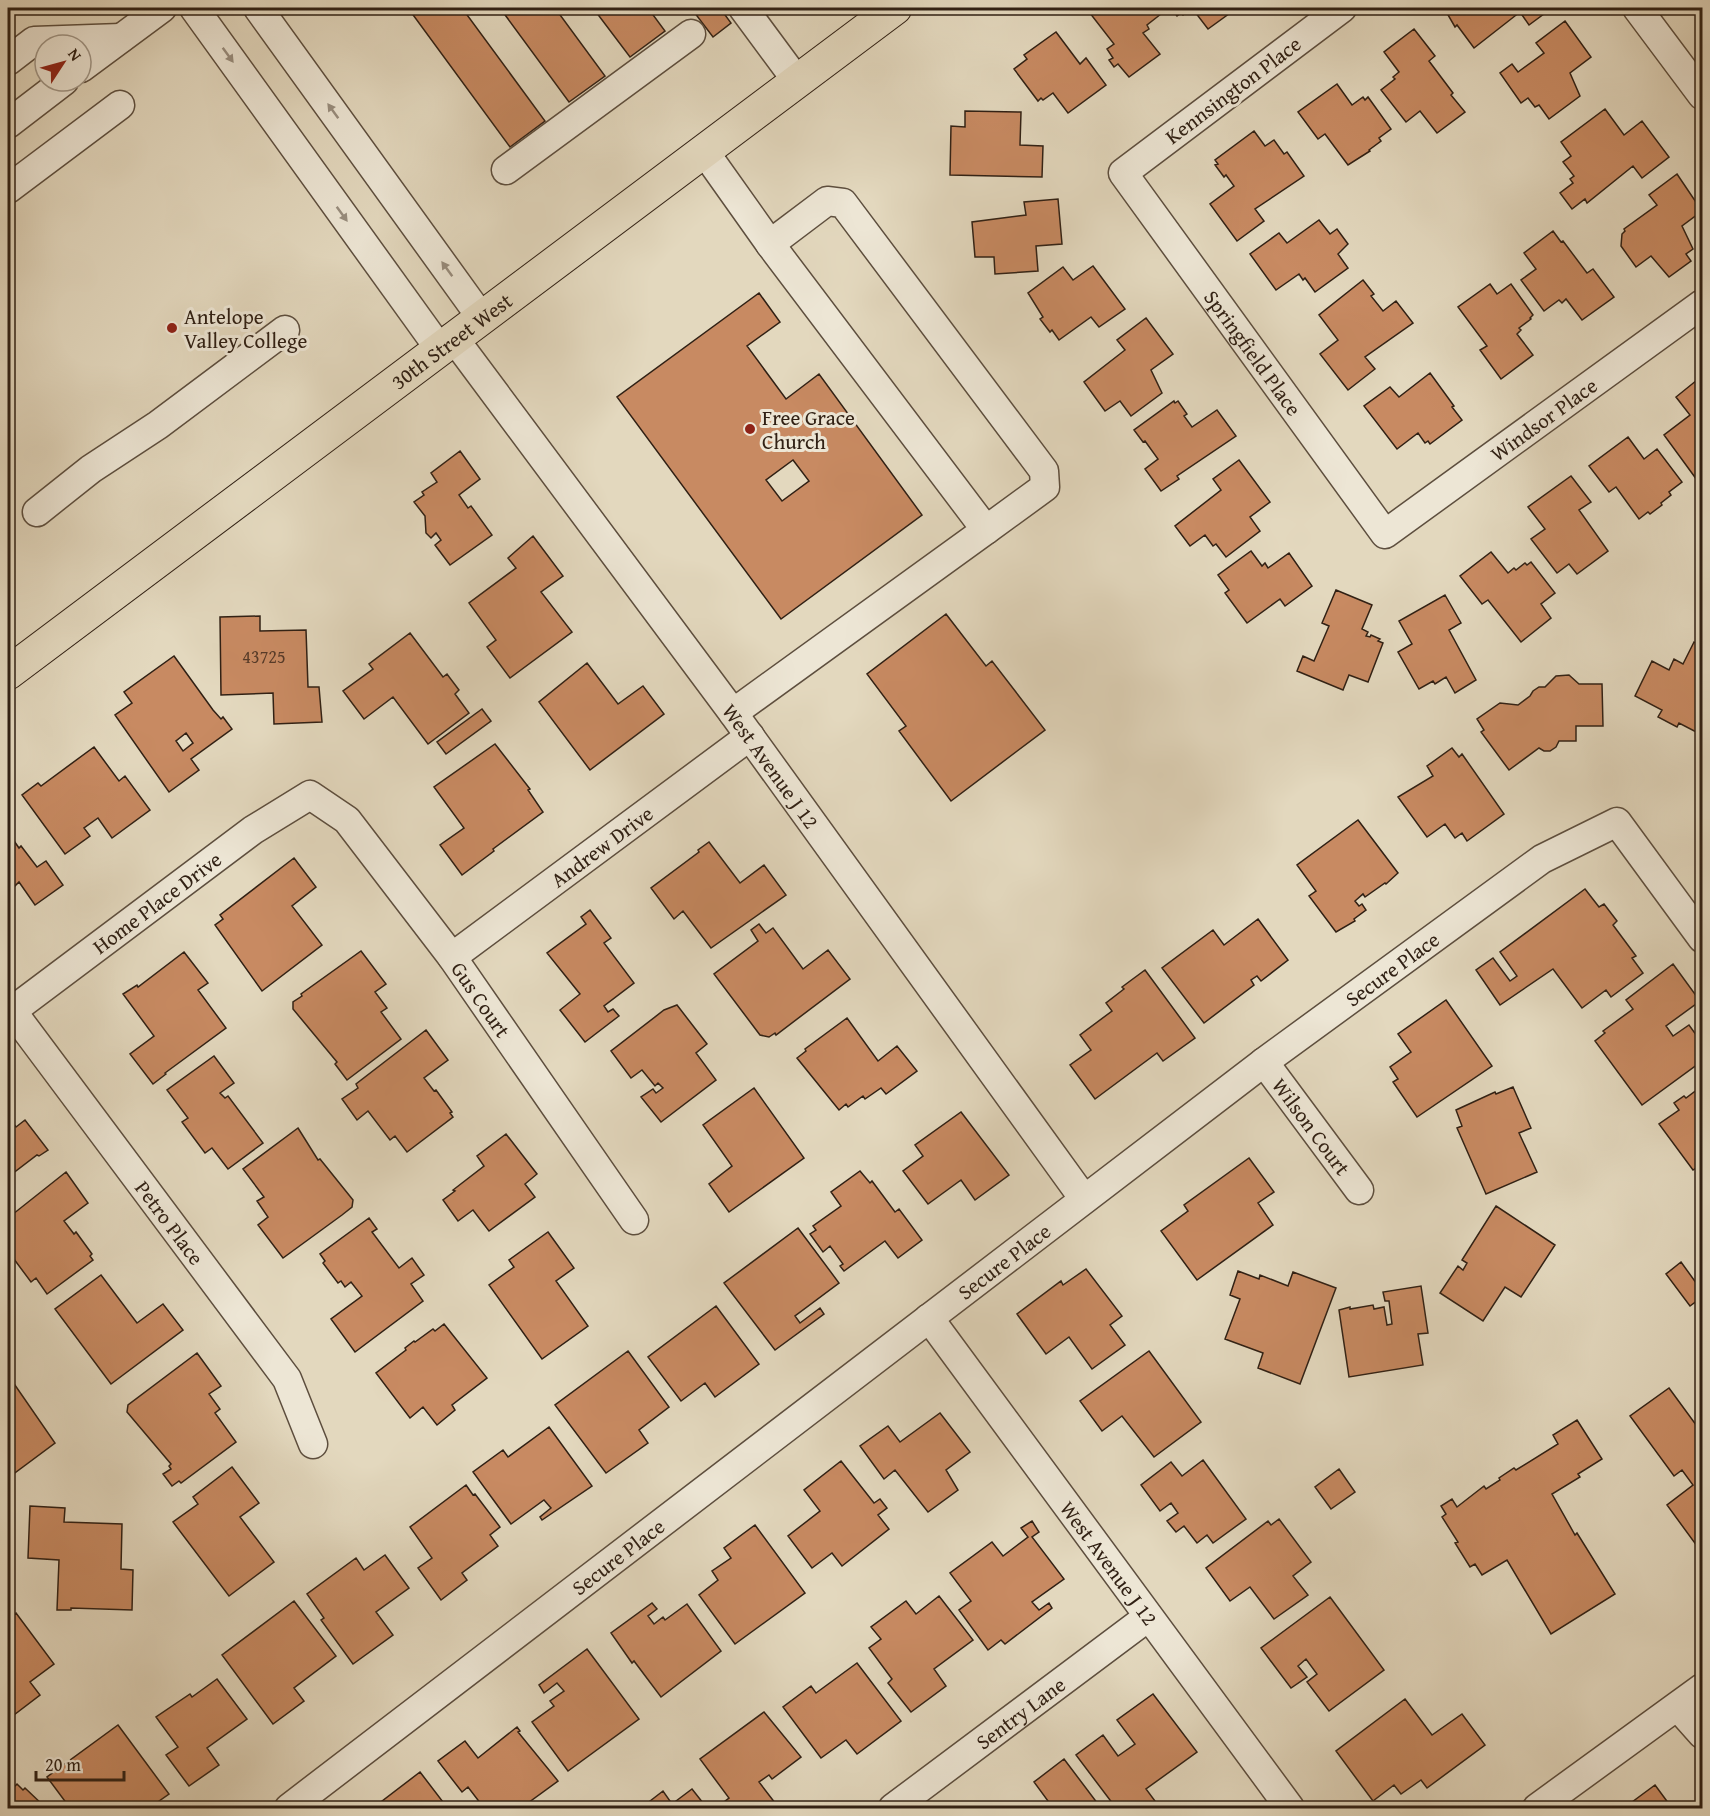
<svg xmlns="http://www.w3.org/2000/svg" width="1710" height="1816" viewBox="0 0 1710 1816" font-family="'Gentium Book Plus',serif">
	<rect width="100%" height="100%" fill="#e3d8be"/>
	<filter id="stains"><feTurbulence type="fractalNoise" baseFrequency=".00333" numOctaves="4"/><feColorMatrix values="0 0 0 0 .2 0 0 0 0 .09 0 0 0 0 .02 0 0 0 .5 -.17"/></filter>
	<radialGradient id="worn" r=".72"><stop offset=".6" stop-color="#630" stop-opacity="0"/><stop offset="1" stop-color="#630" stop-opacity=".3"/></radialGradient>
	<path fill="#c88a62" stroke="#302014" stroke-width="1.5" fill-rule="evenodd" d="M408 8H462L545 121 510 147Z
		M500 8H555L605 76 569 102Z
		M593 8H648L665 31 630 57Z
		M691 8H720L731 23 713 37Z
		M1086 8H1156L1161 14 1147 25 1149 29 1143 33 1160 54 1129 77 1118 64 1114 67 1109 60 1113 58 1107 49 1114 44Z
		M1171 8H1237L1208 29 1192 8 1183 15 1181 13 1177 16Z
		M1444 8H1552L1529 25 1520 12 1474 48 1457 25 1455 27Z
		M1565 21 1591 57 1570 73 1580 96 1549 119 1539 105 1535 107 1528 98 1521 103 1500 73 1512 64 1518 72 1544 53 1536 43Z
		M1414 29 1435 56 1429 61 1453 93 1451 95 1465 112 1437 133 1420 111 1406 122 1381 90 1395 79 1393 77 1399 72 1384 52Z
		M1056 32 1080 64 1086 58 1106 85 1068 113 1053 93 1043 100 1041 98 1038 101 1014 69 1027 59 1024 55Z
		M1337 84 1352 105 1363 97 1365 100 1368 97 1391 129 1379 138 1381 141 1369 150 1370 151 1348 165 1325 134 1318 139 1298 112Z
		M1605 109 1624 135 1642 121 1669 157 1642 178 1633 166 1587 203 1585 199 1572 209 1560 193 1573 183 1570 179 1574 176 1563 162 1571 156 1561 142Z
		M965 111 1021 112 1020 145 1043 146 1042 177 950 175 951 126 965 127Z
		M1254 131 1265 146 1274 140 1284 154 1287 152 1304 176 1255 209 1264 221 1237 241 1210 204 1234 186 1226 175 1224 177 1215 165 1218 164 1215 160Z
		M1677 174 1702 211 1682 226 1693 249 1686 254 1691 261 1669 277 1651 256 1636 267 1621 246 1622 234 1625 231 1624 229 1657 205 1649 195Z
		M1058 199 1062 244 1036 246 1038 271 995 274 994 257H975L972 222 1026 215 1024 202Z
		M1319 220 1330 234 1337 229 1348 244 1338 254 1348 268 1315 292 1305 278 1303 280 1299 274 1276 290 1250 254 1279 233 1287 243Z
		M1553 231 1561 242 1563 241 1587 273 1593 269 1614 297 1582 320 1566 299 1562 303 1559 300 1544 311 1521 280 1536 269 1524 253Z
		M1093 266 1125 309 1099 327 1091 317 1059 340 1052 330 1050 332 1040 319 1043 317 1028 293 1063 267 1073 280Z
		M1363 280 1374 294 1371 296 1383 311 1396 301 1413 323 1365 357 1375 369 1348 390 1320 354 1338 340 1319 315Z
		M1490 284 1497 294 1511 284 1533 315 1530 318 1531 319 1519 328 1521 330 1517 334 1533 355 1501 379 1480 350 1487 346 1458 307Z
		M759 293 780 322 747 346 786 399 819 374 922 515 781 619 617 397ZM793 460 809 481 782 501 766 480Z
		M1146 318 1173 354 1151 370 1162 393 1131 416 1120 401 1105 411 1084 382 1125 350 1117 340Z
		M1430 373 1454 406 1452 407 1462 420 1430 444 1428 441 1425 443 1418 433 1397 449 1364 406 1390 387 1399 397Z
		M1702 376V475L1697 480 1664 435 1690 415 1676 397Z
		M1174 401 1175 403 1178 401 1187 414 1184 416 1192 427 1217 410 1236 436 1177 476 1179 479 1161 491 1145 469 1158 459 1145 441 1143 442 1134 430Z
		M1628 437 1644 459 1657 449 1682 482 1669 492 1671 495 1661 503 1662 505 1650 514 1648 512 1639 519 1616 487 1609 492 1589 466Z
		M460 451 480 479 459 495 468 508 471 506 492 535 450 565 435 545 441 540 436 533 431 538 426 533 425 516 414 502 424 495 422 492 437 482 431 473Z
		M1239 460 1270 502 1250 517 1260 531 1226 557 1216 544 1213 546 1205 535 1190 546 1175 526 1221 490 1213 479Z
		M1571 476 1591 502 1579 510 1608 551 1577 574 1569 564 1557 573 1531 539 1545 529 1528 507Z
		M533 536 563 576 541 592 572 632 510 678 487 647 496 640 469 603 516 568 508 558Z
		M1251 551 1262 566 1265 563 1268 568 1289 553 1312 586 1285 606 1280 599 1247 623 1225 593 1229 590 1218 575Z
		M1491 552 1508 573 1514 568 1516 570 1525 563 1527 565 1531 562 1555 593 1541 604 1551 618 1521 642 1488 600 1482 604 1460 576Z
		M1336 590 1372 605 1362 629 1368 632 1366 636 1370 637 1371 635 1380 639 1378 641 1383 643 1368 682 1349 675 1343 690 1297 671 1303 656 1314 661 1329 626 1322 623Z
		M1445 595 1461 623 1449 630 1476 680 1455 693 1446 677 1435 684 1433 681 1419 689 1398 652 1412 644 1399 621Z
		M946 614 986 666 992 661 1045 730 951 801 899 731 906 726 867 674Z
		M260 616V631L306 630 308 687H319L322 722 274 724 273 693 221 695 220 617Z
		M410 633 443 677 447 674 459 690 455 694 469 713 428 744 393 697 364 719 343 691 373 669 369 664Z
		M1702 633V735L1679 723 1677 727 1658 717 1662 710 1635 696 1652 661 1669 670 1674 659 1683 664 1694 642 1697 644Z
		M174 656 213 710 221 719 223 717 232 729 191 759 199 770 169 792 115 715 132 703 124 692ZM186 733 193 743 183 751 176 741Z
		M587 663 618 704 643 686 664 714 590 770 539 702Z
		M1569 675 1579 684H1602L1603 726H1576V741H1559L1556 747 1550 751H1544L1539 748 1509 770 1481 732 1484 730 1477 719 1500 703 1518 705 1530 696 1533 691 1539 687H1545L1556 676Z
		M482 709 491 721 446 754 437 742Z
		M495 744 530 789 528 790 543 812 493 849 494 851 462 875 440 845 464 828 434 787Z
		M94 747 119 781 125 776 150 810 112 838 98 818 84 828 90 836 65 854 22 795 38 783 41 786Z
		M1452 748 1459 757 1462 754 1504 814 1467 841 1462 833 1455 838 1445 824 1427 837 1398 797 1433 776 1427 766Z
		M1358 820 1398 873 1386 884 1385 883 1365 897 1363 894 1355 901 1359 906 1362 904 1366 910 1354 919 1355 921 1336 932 1309 896 1316 891 1297 865Z
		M12 838 19 848 21 846 37 867 46 861 63 885 35 905 19 882 8 893V841Z
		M709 842 740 883 764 865 786 895 711 948 683 911 674 919 651 888 699 852 698 850Z
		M294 858 316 887 292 906 322 945 262 991 215 925 223 919 220 915Z
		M1585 889 1599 907 1604 904 1617 921 1613 925 1636 956 1632 958 1643 973 1611 997 1606 990 1582 1008 1553 969 1500 1005 1476 970 1493 958 1510 981 1517 976 1500 952Z
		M590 910 611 938 604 943 634 983 604 1006 608 1012 613 1009 619 1016 585 1042 560 1010 580 994 547 953 586 924 581 917Z
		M1258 919 1288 960 1261 981 1257 976 1251 980 1254 985 1204 1023 1162 968 1213 930 1224 945Z
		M759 924 766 933 773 928 803 969 828 950 850 979 776 1035 775 1033 769 1037 760 1035 714 974 758 941 751 930Z
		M361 951 386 984 375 992 387 1008 381 1012 401 1039 347 1080 335 1064 337 1062 293 1009V1002L302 996 301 994Z
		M184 952 208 983 198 990 226 1028 165 1073 166 1074 153 1084 130 1054 154 1036 123 994 137 985 138 987Z
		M1673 964 1700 1001 1666 1026 1673 1036 1689 1025 1702 1043V1061L1642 1105 1595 1041 1605 1033 1603 1031 1633 1009 1626 1000Z
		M1145 970 1195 1038 1163 1061 1157 1053 1095 1099 1070 1065 1091 1050 1080 1035 1112 1011 1106 1003 1124 989 1122 987Z
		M1446 1000 1492 1066 1417 1117 1393 1082 1398 1079 1390 1067 1411 1052 1398 1034Z
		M677 1005 707 1044 696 1053 716 1080 661 1122 641 1097 653 1089 656 1093 663 1088 658 1083 655 1086 642 1070 631 1078 611 1051 664 1010Z
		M847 1018 878 1061 897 1046 917 1071 886 1094 881 1088 865 1099 863 1096 848 1107 846 1104 839 1110 797 1058 806 1051 805 1049Z
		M426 1030 448 1060 424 1078 434 1091 436 1090 452 1112 450 1113 453 1117 407 1152 395 1136 390 1140 368 1111 357 1120 342 1099 358 1088 356 1084Z
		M214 1056 234 1083 220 1093 225 1098 228 1096 263 1143 228 1169 212 1148 205 1153 182 1122 188 1118 167 1090Z
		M1702 1086V1164L1693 1170 1659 1124 1679 1110 1674 1103 1684 1096 1686 1098Z
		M1513 1087 1531 1128 1519 1133 1537 1172 1486 1194 1457 1128 1462 1126 1456 1110 1495 1092 1496 1094Z
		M754 1088 804 1158 729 1212 709 1184 732 1166 703 1125Z
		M961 1112 1009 1175 975 1200 961 1180 928 1204 903 1171 923 1156 915 1145Z
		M8 1116 16 1127 25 1120 48 1150 39 1156 37 1155 8 1177Z
		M298 1128 318 1160 320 1159 353 1200 352 1207 342 1215 283 1258 258 1225 268 1217 257 1201 264 1197 243 1169Z
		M506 1134 537 1174 525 1184 535 1197 489 1231 473 1210 458 1221 443 1200 455 1191 453 1190 484 1166 477 1156Z
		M1249 1158 1274 1192 1258 1203 1273 1225 1197 1280 1161 1231 1188 1211 1184 1205Z
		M860 1171 870 1183 872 1181 895 1212 899 1209 922 1240 898 1258 885 1241 844 1271 840 1266 843 1264 830 1246 823 1252 810 1234 816 1230 813 1226 841 1206 831 1192Z
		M66 1172 88 1203 64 1221 74 1234 76 1232 92 1254 90 1256 93 1260 47 1294 36 1278 31 1282 8 1251V1218Z
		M1496 1206 1555 1245 1521 1297 1505 1287 1483 1321 1440 1293 1458 1266 1463 1270 1467 1263 1462 1260Z
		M369 1218 377 1229 372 1232 399 1268 412 1258 424 1275 411 1284 423 1301 355 1352 331 1319 362 1296 351 1282 345 1287 341 1281 338 1283 323 1263 325 1261 320 1254Z
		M798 1228 839 1283 795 1316 800 1323 820 1308 824 1314 775 1350 724 1283Z
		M548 1232 574 1268 556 1281 588 1326 542 1359 489 1285 514 1267 509 1260Z
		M1681 1262 1702 1291V1297L1690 1306 1666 1274Z
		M1086 1269 1122 1316 1110 1325 1125 1345 1092 1369 1069 1337 1046 1354 1017 1314 1061 1281 1063 1285Z
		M1238 1271 1259 1279 1260 1275 1288 1286 1293 1272 1336 1288 1300 1384 1258 1368 1263 1353 1225 1339 1240 1299 1230 1295Z
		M101 1275 137 1323 163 1304 183 1330 111 1384 55 1309Z
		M1421 1286 1428 1333 1418 1334 1423 1365 1349 1377 1339 1310 1350 1307V1309L1373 1305 1374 1309 1384 1307 1387 1325 1392 1324 1389 1301H1385L1383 1292Z
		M716 1306 759 1364 715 1397 705 1383 681 1401 648 1357Z
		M444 1324 487 1378 452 1405 455 1410 437 1425 423 1407 410 1418 376 1373 406 1350 405 1348 414 1341 415 1342 433 1329 435 1331Z
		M628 1351 669 1407 639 1430 648 1443 606 1473 555 1405Z
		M1149 1351 1201 1422 1154 1457 1122 1416 1102 1431 1080 1401Z
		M197 1353 221 1386 209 1394 220 1409 215 1413 236 1442 181 1483 179 1481 172 1486 163 1474 171 1469 169 1466 171 1464 127 1412 128 1405Z
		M8 1375 55 1443 8 1478Z
		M1669 1388 1702 1433V1542L1697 1546 1667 1505 1693 1485 1682 1470 1674 1476 1630 1416Z
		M940 1413 970 1452 946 1470 958 1490 928 1512 895 1470 884 1479 860 1446 888 1426 900 1442Z
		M1577 1420 1602 1459 1578 1474 1580 1477 1552 1494 1575 1535 1577 1533 1615 1594 1551 1634 1507 1560 1482 1575 1475 1564 1470 1567 1455 1543 1458 1542 1442 1517 1446 1514 1441 1506 1452 1499 1457 1507 1484 1486 1486 1489 1500 1480 1499 1478 1514 1468 1516 1470 1558 1444 1553 1435Z
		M549 1427 592 1486 542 1520 540 1517 551 1508 544 1500 511 1524 473 1472 503 1450 508 1457Z
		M1203 1460 1246 1519 1213 1543 1207 1535 1197 1543 1184 1526 1176 1532 1167 1521 1178 1513 1171 1503 1160 1511 1141 1485 1171 1462 1182 1476Z
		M841 1461 874 1503 880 1499 887 1508 878 1515 889 1529 842 1566 832 1553 812 1568 788 1536 820 1511 804 1490Z
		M232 1467 259 1503 240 1517 274 1562 229 1596 173 1522 198 1504 193 1497Z
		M1339 1469 1355 1492 1331 1509 1315 1487Z
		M466 1485 473 1495 475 1494 500 1527 490 1535 498 1546 462 1573 467 1580 441 1600 418 1568 432 1558 410 1527Z
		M30 1506 65 1508 64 1522 122 1524 121 1569 133 1570 132 1610 71 1608V1610H57L59 1560 28 1558Z
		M1279 1519 1311 1562 1293 1576 1308 1595 1274 1619 1250 1587 1230 1601 1206 1568 1268 1521 1271 1525Z
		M1032 1521 1039 1532 1032 1537 1064 1579 1032 1602 1039 1610 1049 1603 1052 1608 1005 1644 1001 1640 988 1650 959 1610 971 1601 950 1573 992 1542 1003 1556 1028 1537 1021 1528Z
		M755 1525 805 1593 735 1644 699 1595 718 1580 712 1571 731 1558 724 1548Z
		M385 1555 409 1588 376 1612 393 1635 353 1664 321 1620 324 1618 307 1594 356 1558 364 1570Z
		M939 1596 973 1640 934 1669 946 1686 911 1712 888 1683 892 1679 869 1648 881 1639 871 1627 906 1601 916 1614Z
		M1330 1597 1384 1670 1329 1711 1307 1682 1317 1674 1306 1659 1298 1666 1307 1677 1291 1688 1261 1648Z
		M294 1601 336 1656 294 1688 304 1701 273 1724 222 1655Z
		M652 1603 657 1609 648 1616 654 1624 663 1617 665 1620 687 1604 721 1651 661 1697 634 1661 632 1663 611 1633Z
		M16 1613 54 1664 30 1682 40 1695 10 1718 8 1715V1619Z
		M587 1649 639 1719 568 1771 532 1722 554 1706 550 1701 564 1691 557 1683 544 1693 539 1685Z
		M857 1663 901 1721 857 1754 846 1740 821 1758 783 1707 811 1686 816 1693Z
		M217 1679 247 1719 207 1748 219 1765 189 1786 166 1755 178 1747 156 1717 190 1694 192 1697Z
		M1153 1694 1197 1752 1146 1789 1155 1801 1144 1808H1116L1076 1755 1103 1735 1118 1756 1135 1744 1117 1720Z
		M1405 1699 1432 1735 1462 1714 1485 1745 1427 1788 1421 1780 1401 1794 1394 1785 1373 1801 1336 1751Z
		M764 1712 801 1757 772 1779 769 1775 759 1782 779 1808H722L720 1805 729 1798 700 1759Z
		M118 1725 169 1794 149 1808H124L121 1805 116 1808H70L47 1777Z
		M517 1727 520 1731 518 1732 558 1781 521 1808H484L468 1787 462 1792 438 1761 465 1741 478 1758Z
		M1064 1759 1101 1808H1047L1051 1805 1034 1782Z
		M420 1772 443 1802 434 1808H373Z
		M17 1784 23 1790 25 1788 46 1808H8V1793Z
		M1655 1785 1672 1808H1624Z
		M692 1789 707 1808H641L663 1791 672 1804Z"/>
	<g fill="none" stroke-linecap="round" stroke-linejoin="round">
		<g stroke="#5d4e3e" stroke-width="31">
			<g id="minor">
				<path d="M194 8 439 348"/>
				<path d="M258 8 481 317"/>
				<path d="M743 8 797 81"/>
				<path id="s1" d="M1342 8 1123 173 1385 534 1702 304"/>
				<path d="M1637 8 1702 95"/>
				<path d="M8 61 34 41 121 38"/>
				<path d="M81 68 162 8"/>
				<path d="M8 124 64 81"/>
				<path d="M704 151 770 244 986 530 733 713"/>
				<path d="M506 170 691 34"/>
				<path d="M8 189 120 105"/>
				<path d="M770 244 827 201 843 203 1044 471 1045 487 986 530"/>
				<path id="s2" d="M453 337 733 713 1084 1199"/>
				<path d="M37 512 91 469 158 425 285 330"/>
				<path id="s3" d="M452 957 750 736"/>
				<path id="s4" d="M12 1011 287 1379 313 1444"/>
				<path id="s5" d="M8 1014 253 830 310 795 347 820 452 957 634 1220"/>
				<path id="s6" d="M1264 1062 1359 1190"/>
				<path id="s7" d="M929 1318 1290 1808"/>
				<path d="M1678 1707 1702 1734"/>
				<path id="s8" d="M289 1808 1264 1062 1542 859 1617 822 1702 938"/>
				<path id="s9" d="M893 1808 1148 1617"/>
				<path d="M1537 1808 1702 1688"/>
			</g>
		</g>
		<g stroke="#302014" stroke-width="35">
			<g id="major">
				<path id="s10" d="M8 673 895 8"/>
			</g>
		</g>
		<use href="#minor" stroke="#ede6d5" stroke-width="28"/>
		<use href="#major" stroke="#e3d8be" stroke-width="33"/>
	</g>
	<defs><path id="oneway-solid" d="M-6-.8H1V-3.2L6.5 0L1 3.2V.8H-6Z" transform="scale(1.5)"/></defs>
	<g fill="#988d7e">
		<use href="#oneway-solid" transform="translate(228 55) rotate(54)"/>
		<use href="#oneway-solid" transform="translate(333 111) rotate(-126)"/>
		<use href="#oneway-solid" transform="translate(342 214) rotate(54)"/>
		<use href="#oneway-solid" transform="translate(447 269) rotate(-126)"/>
	</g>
	<g fill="#8f2418" stroke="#ede6d5" stroke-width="2">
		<circle cx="172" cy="328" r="6"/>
		<circle cx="750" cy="429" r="6"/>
	</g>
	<g text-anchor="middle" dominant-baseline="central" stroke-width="6" stroke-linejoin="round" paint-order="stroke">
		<g font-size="18" fill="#563a28">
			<text x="264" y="656">43725</text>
		</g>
		<g font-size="21" fill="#302014" stroke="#ede6d5">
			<text transform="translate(1233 90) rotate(-37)">Kennsington Place</text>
			<text stroke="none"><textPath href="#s10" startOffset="554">30th Street West</textPath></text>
			<text stroke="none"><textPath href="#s1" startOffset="496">Springfield Place</textPath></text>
			<text stroke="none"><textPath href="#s1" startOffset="916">Windsor Place</textPath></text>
			<text stroke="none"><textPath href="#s2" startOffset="534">West Avenue J 12</textPath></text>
			<text stroke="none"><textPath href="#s3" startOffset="186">Andrew Drive</textPath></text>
			<text stroke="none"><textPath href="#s5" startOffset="186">Home Place Drive</textPath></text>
			<text stroke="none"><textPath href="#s8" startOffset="1386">Secure Place</textPath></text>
			<text stroke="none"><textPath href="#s5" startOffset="642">Gus Court</textPath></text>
			<text stroke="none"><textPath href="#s6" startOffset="80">Wilson Court</textPath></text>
			<text stroke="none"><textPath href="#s4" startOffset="264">Petro Place</textPath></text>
			<text stroke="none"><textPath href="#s8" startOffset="900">Secure Place</textPath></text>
			<text stroke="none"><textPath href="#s8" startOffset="414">Secure Place</textPath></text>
			<text stroke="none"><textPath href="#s7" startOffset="304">West Avenue J 12</textPath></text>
			<text stroke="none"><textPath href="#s9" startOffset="159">Sentry Lane</textPath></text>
		</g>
		<g font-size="21" fill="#302014" stroke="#ede6d5" text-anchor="start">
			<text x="184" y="316">Antelope<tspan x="184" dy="24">Valley College</tspan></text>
			<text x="762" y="417">Free Grace<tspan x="762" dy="24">Church</tspan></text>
		</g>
	</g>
	<rect width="1710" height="1816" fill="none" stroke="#e3d8be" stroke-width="30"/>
	<rect x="9" y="9" width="1692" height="1798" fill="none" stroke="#302014" stroke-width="3"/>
	<rect x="15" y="15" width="1680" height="1786" fill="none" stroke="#302014" stroke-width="1.5"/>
	<g transform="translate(63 63) rotate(54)"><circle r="28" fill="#ede6d5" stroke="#a19788" stroke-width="1.5"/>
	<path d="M0-4.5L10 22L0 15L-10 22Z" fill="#8f2418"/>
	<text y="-9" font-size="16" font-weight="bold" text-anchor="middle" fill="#302014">N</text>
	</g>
	<path d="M36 1771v9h88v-9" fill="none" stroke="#302014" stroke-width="3"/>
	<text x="45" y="1771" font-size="18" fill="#302014" stroke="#ede6d5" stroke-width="4.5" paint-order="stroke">20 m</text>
	<rect width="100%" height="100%" filter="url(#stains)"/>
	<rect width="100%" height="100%" fill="url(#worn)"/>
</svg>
